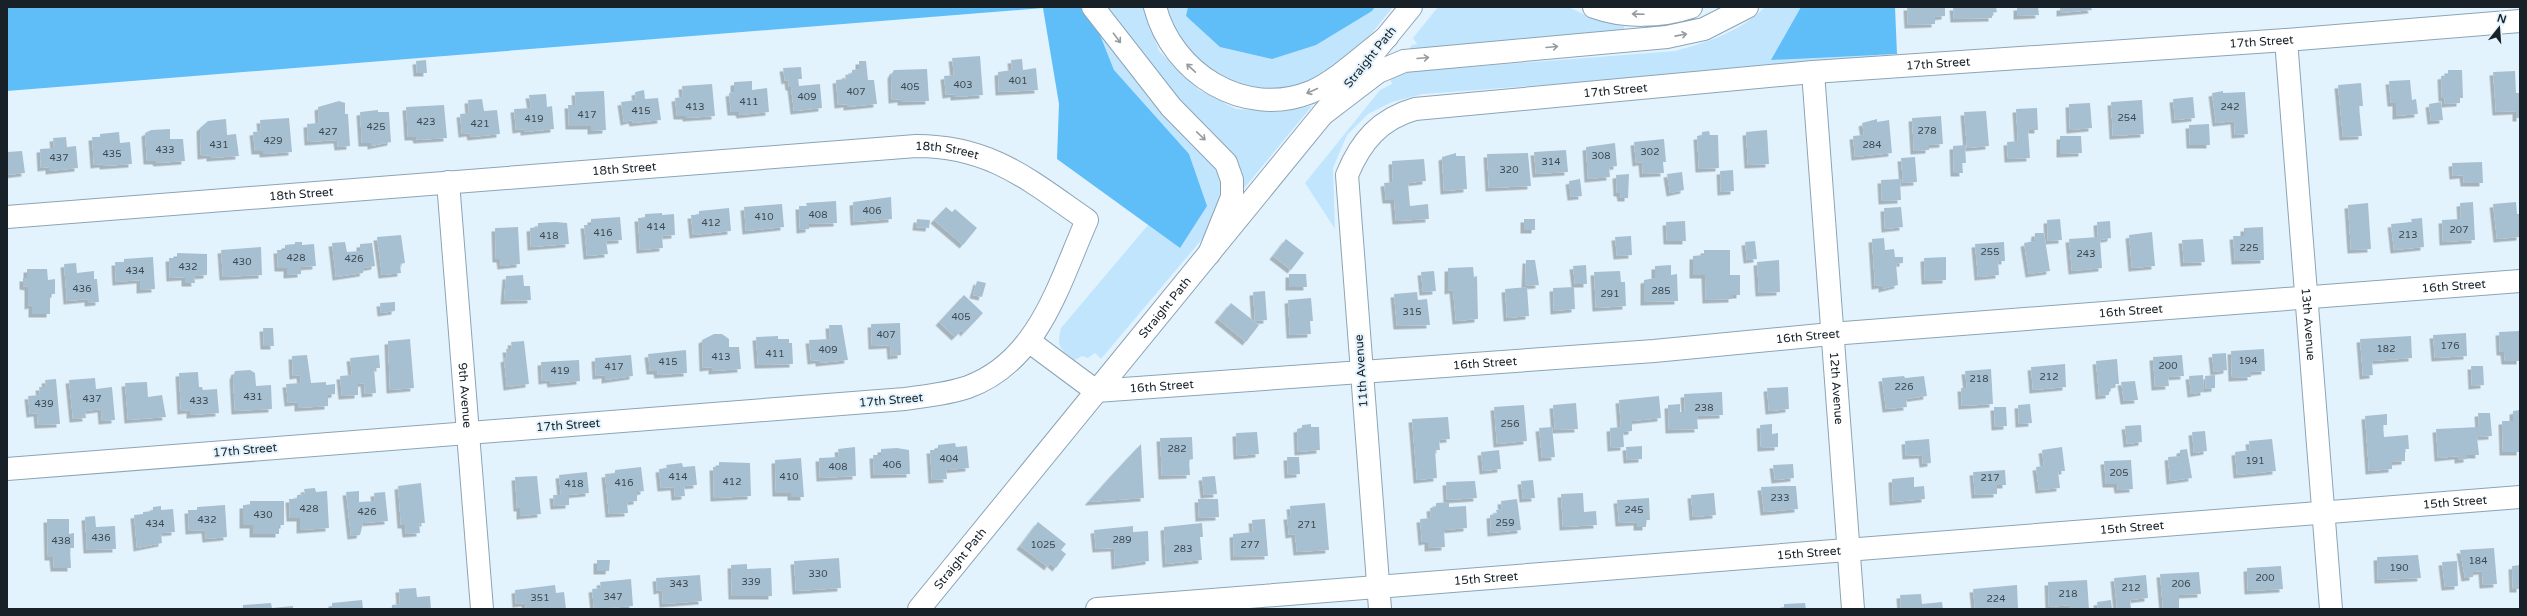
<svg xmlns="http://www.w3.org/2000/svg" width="2527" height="616" viewBox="0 0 2527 616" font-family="'Varela Round',sans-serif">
	<defs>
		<filter id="shadow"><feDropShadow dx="-3.5" dy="3.5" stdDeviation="0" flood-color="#0004"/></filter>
	</defs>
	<rect width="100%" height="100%" fill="#e3f3fe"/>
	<path fill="#c2e5fe" d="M1103 7H1144L1159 51 1199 90 1236 109 1281 112 1312 106 1241 192 1201 127Z
		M1165 7H1188L1186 17 1372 11 1375 7H1393L1350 60 1318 81 1276 93 1224 85 1185 53Z
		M1438 7H1568L1599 21 1624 26 1625 37 1407 52 1412 45 1417 44 1413 38Z
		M1765 7H1801L1772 60 1879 52 1877 60 1423 94 1392 102 1368 114 1347 135 1333 168 1335 229 1305 183 1380 90 1392 84 1390 78 1403 72 1675 51C1708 42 1740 32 1765 7Z
		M1096 25C1120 63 1148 97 1179 131 1196 150 1213 159 1226 182L1219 219 1101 359 1095 353 1088 358 1082 356 1075 360C1060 349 1056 347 1061 328L1148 225 1180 248 1147 108 1114 70Z"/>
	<path fill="#5fbdf8" d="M7 7H1080L1096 25 1114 70 1189 154 1207 206 1180 248 1057 159 1059 104 1043 8 7 91Z
		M1188 7H1375L1372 11 1316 45 1272 59 1220 47 1186 16Z
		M1801 7H1895L1897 54 1771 60Z"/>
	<path fill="#a7c0d1" filter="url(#shadow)" d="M1907 7H1945V16L1935 17V24L1908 25Z
		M1953 7H1996L1997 12 1992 13V18L1954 19Z
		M2017 7H2038L2039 15 2017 16Z
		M2060 7H2091L2092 10 2060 13Z
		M980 56 983 95 954 97V94L946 95 944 76 954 75 952 58Z
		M1022 59 1023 70 1036 68 1038 90 999 92 998 72 1012 70 1011 60Z
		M426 60 427 73H417L416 61Z
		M859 61H866L868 80H874L877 104 847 107V104L838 105 836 80 846 79 845 75 852 74V70L859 69Z
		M801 67 802 79H798L799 86 820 84 822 108 794 111 791 87H789L788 80 785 81 783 68Z
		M927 69 929 101 901 102V99L892 100 891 75 894 70Z
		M2448 70H2462L2463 98H2460V103L2444 104 2445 98H2442L2441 76 2448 75Z
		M2515 71 2516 93H2520V118H2516V111L2496 112 2493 72Z
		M2410 80 2412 100 2416 99 2418 114 2396 116V103H2391L2389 81Z
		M752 81V90L767 88 769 112 740 115 739 112H731L729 93 734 92V82Z
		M2361 83 2363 106H2359L2362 136 2343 137 2338 85Z
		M712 84 715 116 686 118V116H677L675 98 683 97 682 86Z
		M644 90 645 99 658 98 661 120 633 123 632 120 624 122 621 102 636 100 635 92Z
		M604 91 606 130 591 131V126H569L568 105H576L575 92Z
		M2223 91V93L2245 92 2248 134 2235 135 2234 121 2216 123 2212 93Z
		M546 94 547 107 552 106 554 129 524 132V129L516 130 514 109 531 108 529 95Z
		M2193 97 2195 118 2175 120 2173 99Z
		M482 99 484 111 497 110 500 134 471 137 470 133 462 134 460 114 469 113 468 100Z
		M2142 100 2144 134 2113 136 2111 102Z
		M339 101 345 103V114H348L350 146 338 147 337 140 308 142 307 124 319 123 318 107Z
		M2441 102 2443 120 2431 121 2429 104Z
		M2090 103 2092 128 2070 130 2069 104Z
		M444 105 447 138 417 140 416 137H408L406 107Z
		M2037 108 2038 130H2028L2030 158 2008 159 2007 142 2018 141 2016 109Z
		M378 110V112H389L391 142 371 146V143H362L360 112Z
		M1986 111 1989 146 1967 148 1964 112Z
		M1941 116 1943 144 1929 145V150L1914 151 1912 118Z
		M289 118 292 152 263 154V151H255L253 132 261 131 260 120Z
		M226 119 227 135 236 134 239 156 210 158V155L201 156 200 128 208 121Z
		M1877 119V122L1889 120 1892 153 1855 157 1853 136 1864 135 1862 123Z
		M2209 124 2210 145H2190L2189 125Z
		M170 129V139H183L185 161 157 163 156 161H147L145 133 151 130Z
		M1767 130 1769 164 1748 165 1746 132Z
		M1709 131 1710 135H1718L1719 168 1699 169 1697 136H1702V132Z
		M119 132 120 143 130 142 132 164 103 166V164L94 165 92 137H100V134Z
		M2060 136H2081L2082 153 2060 154Z
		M66 137 67 147 76 146 78 168 49 171V167L41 168 40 149 54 148 53 138Z
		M1664 139 1666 162H1663L1664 173 1643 174 1642 162 1636 163 1634 142Z
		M1615 143 1617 166 1609 167 1610 177 1588 179 1586 147Z
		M1965 145 1966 163H1962L1963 173H1954L1953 146Z
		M1566 150 1568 172 1536 174 1534 152Z
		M22 151 25 173 7 175V152Z
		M1456 153V156H1465L1467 189 1444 191 1442 157Z
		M1528 153 1531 186 1489 188 1487 154Z
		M1915 157 1917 182 1903 183 1901 158Z
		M1424 159 1426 181 1408 183 1410 206 1428 204 1429 219 1396 221 1394 200H1386L1384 183 1393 182 1392 161Z
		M2482 162 2483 183H2464L2463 175 2453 176 2452 163Z
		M1733 170 1734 191 1721 192 1720 171Z
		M1682 172 1684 190 1670 193 1667 174Z
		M1629 174 1628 198H1621L1620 193H1617L1616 175Z
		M1580 179 1582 196 1571 197 1569 181Z
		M1900 179 1901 200 1882 201 1881 180Z
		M891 197 892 219 854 222 853 202Z
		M836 201 837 223 809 224V229L800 230 799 206H807L806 203Z
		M2473 202 2475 240 2443 242 2442 220 2461 219 2460 203Z
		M2516 202 2517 214H2520V237L2497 239 2493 204Z
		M2368 203 2371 249 2351 250 2348 205Z
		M782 204 784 227 746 231 744 207Z
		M946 207 952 212 955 209 977 228 963 245 934 220Z
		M1901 207 1903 227 1885 229 1884 208Z
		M729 208 731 231 693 235 691 215H699V211Z
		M662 213V215L674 214 675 235 662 236 663 248 640 250 638 218H645V214Z
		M620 217 622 240 606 241 608 254 587 256 584 225H591V219Z
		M2422 218 2424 247 2394 250 2391 224 2412 222 2411 219Z
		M917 219 930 220 929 228 916 227Z
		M1524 219H1535V230H1524Z
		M2060 219 2062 240 2048 241 2047 220Z
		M1685 221 1686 241H1667L1666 222Z
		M2110 221 2111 238 2100 240 2102 268 2072 271 2069 239 2098 237 2097 222Z
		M556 222 567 223 569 244 531 247 530 228 538 227V223Z
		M518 227 520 264 501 266 500 259H496L495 228Z
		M2263 227 2264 260 2235 261 2233 236H2244V228Z
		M2152 232 2155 266 2132 268 2129 235Z
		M2035 233H2044L2050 271 2029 274 2024 243 2034 241Z
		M401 235 405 263 400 264 401 273 382 275 377 237Z
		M1631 236 1632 255 1617 256 1615 237Z
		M1884 238 1885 250 1894 249 1895 257H1903V263L1896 264 1898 285 1882 289V285L1875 286 1872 239Z
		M1286 239 1304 253 1291 270 1273 256Z
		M2203 239 2205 262 2184 263 2182 240Z
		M1755 241 1757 259 1747 260 1745 242Z
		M295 242H302V245L314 244 316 266 301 267V274L287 275V268H278L277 250H285V245L295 244Z
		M345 242 347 252 360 251V244L372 243 375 266 364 268 363 273 336 277 332 243Z
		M2004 242 2005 261H1998L1999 275 1978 277 1975 244Z
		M261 247 262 275 223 277 221 250Z
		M1704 250H1730V275H1740V295H1732V299L1706 300 1705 275H1693V256L1704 255Z
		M177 253 207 254V275L194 276 195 283H185V277L170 278 169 258H177Z
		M153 257 155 289 140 290V280L116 282 115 262H124V259Z
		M1946 257V280L1925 281 1924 258Z
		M1526 260H1535L1539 285 1525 286Z
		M1779 260 1780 292 1759 293 1757 262Z
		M76 263 77 273 94 271V279H97L99 302 88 303V299L67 301 64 264Z
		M1586 265 1587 284H1575L1573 266Z
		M1671 265V275L1677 274 1678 301 1644 302V280L1655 278V266Z
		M1473 267 1474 277 1477 276 1478 319 1456 321 1453 290 1448 291V268Z
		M27 269H47L48 280 55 279V294H50V314H32V305L28 306V287L23 286V278H27Z
		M1434 271 1436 291 1423 292 1421 272Z
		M1620 271 1621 282H1625L1626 306 1596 308 1594 272Z
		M1289 274H1306L1307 287H1289Z
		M523 275 524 286H530L531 300 504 301 506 276Z
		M977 281 986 283 982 297 973 295Z
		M1527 287 1529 316 1507 318 1505 289Z
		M1574 287 1575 309 1554 311 1553 288Z
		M1265 291 1267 320 1255 321 1253 292Z
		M1417 292 1418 300 1427 299 1430 325 1397 326 1394 294Z
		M964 295 983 313 964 333 962 330 955 337 939 322Z
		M1311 298 1313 321H1310L1311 334 1290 335 1288 300Z
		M395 302V311L381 313 380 303Z
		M1231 303 1259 325 1246 342 1218 319Z
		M900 323 901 355 891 356 890 345 872 346 871 324Z
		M829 325H842L848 360 819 363V360L811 361 809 340 830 339Z
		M263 328H273L274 346H264Z
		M2520 331V361H2505L2504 352H2500L2499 332Z
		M2466 333 2467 356 2435 358 2433 335Z
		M714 334H722L729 339V347H739L741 369 712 371V367L703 368 702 340Z
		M778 336V339H789V343H792L793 364 758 365 756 337Z
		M2411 336 2412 358 2372 361 2373 375 2363 376 2360 339Z
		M410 339 414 388 390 390 388 341Z
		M524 341 529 384 507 387 504 359 507 358 506 349H512L511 342Z
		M2264 349 2265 371 2251 372V377L2232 378 2231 351Z
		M686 350 687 373 658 375 657 371H650L648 354Z
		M2226 353 2227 370 2214 372 2212 354Z
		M307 355 311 383 326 382V385L335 384V394L328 395V406L298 408V402L288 403 286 384 301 383 300 375 293 376 292 356Z
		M379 355 380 368H374L376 393 365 394 364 383 358 384V395L342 396 340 376 352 375 350 358Z
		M631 355 633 376 605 380V375L596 376 595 358Z
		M2182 355 2184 376 2168 377 2169 386 2155 387 2153 357Z
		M2117 359 2119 384H2114V388L2109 389V395L2099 396 2096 361Z
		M579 360 580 381 551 384 550 380 542 381 541 362Z
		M2065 364 2066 387 2033 390 2031 367Z
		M2471 366H2483L2484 385 2472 386Z
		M1991 369 1993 404 1962 406 1961 388H1967L1965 371Z
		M250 370 255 373 256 386 271 385 272 409 235 411 233 377 235 371Z
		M198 372 199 387H202L203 390 217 389 219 413 190 415V410L181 411 179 373Z
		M2203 375 2204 392 2191 394 2189 376Z
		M2215 375V388L2206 389 2205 376Z
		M1904 376 1905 378 1924 376 1927 396 1906 399 1907 407 1886 409 1882 378Z
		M95 378 96 389 112 387 115 420 102 421 101 409 85 411 86 418 73 419 69 380Z
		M56 379 60 424 38 425 37 413 30 414 28 396 40 395 39 387H46L45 380Z
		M2135 381 2138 400 2124 401 2121 382Z
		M147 382 148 397 162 395 166 417 128 420 125 383Z
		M1788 387 1789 409 1769 411 1767 388Z
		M1722 392 1723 415 1697 416 1698 429 1669 430 1668 405 1680 404V412H1685L1684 394Z
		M1659 396 1661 418 1632 421V431L1623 432 1624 447 1611 448 1610 428 1621 427 1619 400Z
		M1576 403 1578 429 1555 430 1553 405Z
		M2030 404 2032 423 2019 424 2018 405Z
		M1524 405 1527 441 1497 444 1494 407Z
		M1994 407H2006L2007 426 1995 427Z
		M2520 410V452H2503L2502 421H2513V411Z
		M2478 413H2490L2492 436 2477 437 2479 455H2467V459L2458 460V456L2438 458 2436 429 2479 427Z
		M2387 414V425H2383L2384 437 2408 435 2409 449H2405V461L2392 462V469L2369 471 2365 416Z
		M1448 417 1450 439 1439 440 1440 450H1435L1437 478 1417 480 1412 419Z
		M1311 424V427H1319L1320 450 1298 452 1297 429 1302 428V425Z
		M1772 424V434L1778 433V447L1761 448 1760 425Z
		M2141 425 2142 442 2127 444 2125 426Z
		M1552 427 1555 457 1542 458 1539 428Z
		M2205 431 2207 451 2194 453 2192 432Z
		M1257 432 1259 454 1237 456 1236 433Z
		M1192 437 1193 459 1189 460 1190 475 1162 476 1160 438Z
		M1929 439 1931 463 1923 464 1922 455 1906 456 1905 441Z
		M2272 439 2276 471 2237 475 2235 452 2250 450 2249 441Z
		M955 443 956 447 967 446 969 468 946 470 947 479 932 480 930 450H938V445Z
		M1141 444 1144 498 1088 502 1111 476Z
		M1642 446V459L1627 460 1626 447Z
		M855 447 856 476 820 478 819 458 839 457 838 449Z
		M2062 447 2065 471H2058L2060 488 2039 490 2036 467 2044 466 2042 450Z
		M897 448 909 450 910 474 874 475 873 455H881V449Z
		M2187 449 2192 478 2170 481 2168 457 2180 456V450Z
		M1499 450 1501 469 1483 471 1481 452Z
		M1287 457H1299L1300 474 1288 475Z
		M801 458 804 497H791V493H776L775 460Z
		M2131 460 2133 489 2118 490 2117 484H2106L2104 461Z
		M719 462 750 463 751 496 714 498 713 467H719Z
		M682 463 683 467 695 466 697 485 684 486 685 496 675 497 674 487 661 488 659 469 667 468 666 465Z
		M1793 464 1794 478 1775 480 1773 465Z
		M641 467 644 491 637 492V501L627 502 628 513 609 514 605 474 615 473V470Z
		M2005 470 2006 485H1997V494L1975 495 1973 472Z
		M587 472 589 493 569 495V505L554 506 553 495H561L559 475Z
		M537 476 541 514 520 516V508H517L515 477Z
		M1215 476 1217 494 1204 495 1202 477Z
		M1914 477V487L1924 486 1925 499 1893 502 1892 479Z
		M1533 480 1535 498 1523 499 1521 481Z
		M1475 481 1477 498 1447 500 1446 482Z
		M421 483 425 523H419L420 533 406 534 405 525H401L398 486Z
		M1783 486H1796L1798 509 1764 512 1761 487Z
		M315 488 316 492 327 491 329 528 300 530V518H290L289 499H297V495L305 494 304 489Z
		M359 491V502L375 501 374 493 385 492 388 521 363 523 360 535 351 536 346 492Z
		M1583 493 1584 512 1596 511 1597 525 1563 527 1561 494Z
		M1714 493 1716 515 1693 517 1691 495Z
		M1649 498 1650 520H1646V527H1637V522L1619 523 1617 500Z
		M1198 499H1218L1219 517 1199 518Z
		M1517 499 1521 530 1491 533 1490 515 1497 514 1496 510 1502 509 1501 501Z
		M250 501H284V525H279V534H253V525H243V505H250Z
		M1449 502V507L1466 506 1467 528 1444 530 1445 547 1428 548V541L1422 542 1420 519 1431 518 1430 508 1436 507V503Z
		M1325 503 1329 550 1297 552 1295 534 1289 535 1287 516H1291L1290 506Z
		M225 505 227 537 206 539 205 530 189 531 188 510H197V507Z
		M161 506V510L173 509 175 532 161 533 162 543 137 548 134 515 143 514V512L153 511V507Z
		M95 516 96 527 115 526 116 549 87 550 85 517Z
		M47 519H69V534L74 533V548H70L71 568H54L53 557H48Z
		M1265 519 1268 556 1234 557 1233 534 1253 532 1252 520Z
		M1038 522 1066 544 1061 550 1066 554 1056 568 1050 563 1048 567 1020 546Z
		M1202 523 1203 537H1200L1202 560 1166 564 1164 527Z
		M1133 526V532L1148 531 1149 561 1115 566 1114 548 1096 549 1094 530Z
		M2494 548 2497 584 2483 585 2482 571 2473 572V577L2465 578 2460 550Z
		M2418 555 2421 578 2378 580 2377 557Z
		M839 558 841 588 796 591 794 561Z
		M597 560H610L609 571H597Z
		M2457 561 2458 586 2445 587 2442 562Z
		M747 564V569L771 568 772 596H732L731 565Z
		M2520 565V589H2513L2512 566Z
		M2281 566 2283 589 2248 591 2247 568Z
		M2199 572 2201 594 2179 595V609H2163L2160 574Z
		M700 575 702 601 663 604 662 590 657 591 656 578Z
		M2146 575 2148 598 2130 600 2131 609H2117L2114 578Z
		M631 579 633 606 594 609 592 589 601 588 600 582Z
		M2087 580 2089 609H2069V605L2049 607 2048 582Z
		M555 585 556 593 564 592 566 609H526L525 603 516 604 515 590Z
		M2017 585 2018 609H1975L1973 589Z
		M416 588 417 597 430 596 431 609H392V605L400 604 399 589Z
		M1921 594 1922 604 1942 602 1943 609H1901L1900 595Z
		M362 600 363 609H332V603Z
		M2111 600 2112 609H2098L2097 602Z
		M271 603 272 608 293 606V609H243V605Z
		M1805 603 1806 609H1784V604Z"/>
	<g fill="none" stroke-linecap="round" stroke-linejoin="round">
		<g stroke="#8ca4b5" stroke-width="24">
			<g id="minor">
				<path id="s1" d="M2286 40 2331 609"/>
				<path id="s2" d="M1813 72 1853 609"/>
				<path id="s3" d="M448 182 482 609"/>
				<path id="s4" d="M7 217 916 146C991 146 1029 180 1087 220 1059 283 1039 361 968 387 948 394 926 396 905 399L7 469"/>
				<path id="s5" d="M1030 342 1096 391 1654 351 1831 334 2520 281"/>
				<path id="s6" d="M1097 609 2520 497"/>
				<path id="s7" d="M1380 609 1347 175C1361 141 1380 119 1415 109L1813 72 2286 40 2520 21"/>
			</g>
		</g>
		<g stroke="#8ca4b5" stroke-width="24">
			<g id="secondary">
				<path d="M1375 51 1411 7"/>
				<path id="s8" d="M919 609 1335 99"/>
			</g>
		</g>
		<g stroke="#8ca4b5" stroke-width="24">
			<path id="motorway" d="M1093 7 1171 107 1226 163 1232 180V197L1209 254
				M1155 7C1172 73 1244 119 1311 92 1338 80 1363 55 1387 37
				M1594 7C1624 18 1661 17 1691 7
				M1323 114 1378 72 1404 61 1667 37 1704 29 1747 7"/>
		</g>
		<use href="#minor" stroke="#fff" stroke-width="22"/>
		<use href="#secondary" stroke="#fff" stroke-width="22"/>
		<use href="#motorway" stroke="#fff" stroke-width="22"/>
	</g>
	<defs><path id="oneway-shaft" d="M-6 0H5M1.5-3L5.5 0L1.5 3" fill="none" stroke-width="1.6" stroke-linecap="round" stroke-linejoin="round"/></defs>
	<g stroke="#979b9e">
		<use href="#oneway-shaft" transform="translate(1638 14) rotate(-178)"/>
		<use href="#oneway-shaft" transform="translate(1681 35) rotate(-11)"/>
		<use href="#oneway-shaft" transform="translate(1117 38) rotate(53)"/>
		<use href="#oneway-shaft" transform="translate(1552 47) rotate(-5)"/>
		<use href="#oneway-shaft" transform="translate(1423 58) rotate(-5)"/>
		<use href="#oneway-shaft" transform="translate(1191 68) rotate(-137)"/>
		<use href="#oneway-shaft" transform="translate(1312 91) rotate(156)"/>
		<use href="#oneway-shaft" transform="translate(1201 136) rotate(44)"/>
	</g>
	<g text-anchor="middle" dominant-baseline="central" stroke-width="4" stroke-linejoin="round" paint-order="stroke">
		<g font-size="10" fill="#3b4952">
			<text x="1018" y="81">401</text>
			<text x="963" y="85">403</text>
			<text x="910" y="87">405</text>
			<text x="856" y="92">407</text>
			<text x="807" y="97">409</text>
			<text x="749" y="102">411</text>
			<text x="695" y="107">413</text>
			<text x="2230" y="107">242</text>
			<text x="641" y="111">415</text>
			<text x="587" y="115">417</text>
			<text x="2127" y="118">254</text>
			<text x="534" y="119">419</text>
			<text x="426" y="122">423</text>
			<text x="480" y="124">421</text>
			<text x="376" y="127">425</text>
			<text x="1927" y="131">278</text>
			<text x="328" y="132">427</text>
			<text x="273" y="141">429</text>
			<text x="219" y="145">431</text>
			<text x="1872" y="145">284</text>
			<text x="165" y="150">433</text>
			<text x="1650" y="152">302</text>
			<text x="112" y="154">435</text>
			<text x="1601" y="156">308</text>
			<text x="59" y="158">437</text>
			<text x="1551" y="162">314</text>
			<text x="1509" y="170">320</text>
			<text x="872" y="211">406</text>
			<text x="818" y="215">408</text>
			<text x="764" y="217">410</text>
			<text x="711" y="223">412</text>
			<text x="656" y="227">414</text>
			<text x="2459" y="230">207</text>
			<text x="603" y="233">416</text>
			<text x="2408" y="235">213</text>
			<text x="549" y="236">418</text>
			<text x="2249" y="248">225</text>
			<text x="1990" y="252">255</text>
			<text x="2086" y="254">243</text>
			<text x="296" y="258">428</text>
			<text x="354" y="259">426</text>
			<text x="242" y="262">430</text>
			<text x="188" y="267">432</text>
			<text x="135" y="271">434</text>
			<text x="82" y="289">436</text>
			<text x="1661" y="291">285</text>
			<text x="1610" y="294">291</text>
			<text x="1412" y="312">315</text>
			<text x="961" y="317">405</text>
			<text x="886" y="335">407</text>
			<text x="2450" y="346">176</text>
			<text x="2386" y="349">182</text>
			<text x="828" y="350">409</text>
			<text x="775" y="354">411</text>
			<text x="721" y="357">413</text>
			<text x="2248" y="361">194</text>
			<text x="668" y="362">415</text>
			<text x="2168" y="366">200</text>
			<text x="614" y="367">417</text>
			<text x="560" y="371">419</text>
			<text x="2049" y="377">212</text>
			<text x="1979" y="379">218</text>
			<text x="1904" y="387">226</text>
			<text x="253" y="397">431</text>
			<text x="92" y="399">437</text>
			<text x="199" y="401">433</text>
			<text x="44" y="404">439</text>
			<text x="1704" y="408">238</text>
			<text x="1510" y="424">256</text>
			<text x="1177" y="449">282</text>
			<text x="949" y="459">404</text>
			<text x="2255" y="461">191</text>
			<text x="892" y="465">406</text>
			<text x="838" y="467">408</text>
			<text x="2119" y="473">205</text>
			<text x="678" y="477">414</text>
			<text x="789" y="477">410</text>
			<text x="1990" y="478">217</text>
			<text x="732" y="482">412</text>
			<text x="624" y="483">416</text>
			<text x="574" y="484">418</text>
			<text x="1780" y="498">233</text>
			<text x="309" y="509">428</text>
			<text x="1634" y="510">245</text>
			<text x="367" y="512">426</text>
			<text x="263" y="515">430</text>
			<text x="207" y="520">432</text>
			<text x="1505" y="523">259</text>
			<text x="155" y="524">434</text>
			<text x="1307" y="525">271</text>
			<text x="101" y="538">436</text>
			<text x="1122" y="540">289</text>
			<text x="61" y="541">438</text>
			<text x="1043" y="545">1025</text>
			<text x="1250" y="545">277</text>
			<text x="1183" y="549">283</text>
			<text x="2478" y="561">184</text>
			<text x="2399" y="568">190</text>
			<text x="818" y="574">330</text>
			<text x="2265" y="578">200</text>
			<text x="751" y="582">339</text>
			<text x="679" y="584">343</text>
			<text x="2181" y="584">206</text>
			<text x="2131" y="588">212</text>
			<text x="2068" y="594">218</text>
			<text x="613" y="597">347</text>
			<text x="540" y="598">351</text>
			<text x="1996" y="599">224</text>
		</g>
		<g font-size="12" fill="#172127" stroke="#e3f3fe">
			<text stroke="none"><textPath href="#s7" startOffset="1383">17th Street</textPath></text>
			<text transform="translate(1370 57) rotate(-51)">Straight Path</text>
			<text stroke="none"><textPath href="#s7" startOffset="1059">17th Street</textPath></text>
			<text stroke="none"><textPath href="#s7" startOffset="735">17th Street</textPath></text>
			<text stroke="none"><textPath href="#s4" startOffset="943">18th Street</textPath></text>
			<text stroke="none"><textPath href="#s4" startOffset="619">18th Street</textPath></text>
			<text stroke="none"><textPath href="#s4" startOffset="295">18th Street</textPath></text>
			<text stroke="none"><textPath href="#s5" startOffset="1444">16th Street</textPath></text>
			<text stroke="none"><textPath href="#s8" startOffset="389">Straight Path</textPath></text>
			<text stroke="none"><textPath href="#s5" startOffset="1120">16th Street</textPath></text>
			<text stroke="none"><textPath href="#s1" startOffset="285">13th Avenue</textPath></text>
			<text stroke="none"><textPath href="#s5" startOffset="796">16th Street</textPath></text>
			<text stroke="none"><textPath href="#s5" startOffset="472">16th Street</textPath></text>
			<text transform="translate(1361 371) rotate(-94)">11th Avenue</text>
			<text stroke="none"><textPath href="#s5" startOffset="148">16th Street</textPath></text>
			<text stroke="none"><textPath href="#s2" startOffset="317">12th Avenue</textPath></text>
			<text stroke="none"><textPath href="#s3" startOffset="214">9th Avenue</textPath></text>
			<text transform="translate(891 400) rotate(-5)">17th Street</text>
			<text transform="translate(568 425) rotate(-4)">17th Street</text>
			<text transform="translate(245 450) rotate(-5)">17th Street</text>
			<text stroke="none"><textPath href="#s6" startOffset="1362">15th Street</textPath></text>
			<text stroke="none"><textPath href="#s6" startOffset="1038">15th Street</textPath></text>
			<text stroke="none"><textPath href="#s6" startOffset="714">15th Street</textPath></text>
			<text stroke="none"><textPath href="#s8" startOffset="65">Straight Path</textPath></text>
			<text stroke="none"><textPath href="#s6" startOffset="390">15th Street</textPath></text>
		</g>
	</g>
	<rect width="2527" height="616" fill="none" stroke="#172127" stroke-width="16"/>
	<g transform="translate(2499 28) rotate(17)" stroke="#e3f3fe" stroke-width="3" paint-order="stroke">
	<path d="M0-3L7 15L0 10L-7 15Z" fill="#172127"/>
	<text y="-6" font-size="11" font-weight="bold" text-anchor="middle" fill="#172127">N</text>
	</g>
</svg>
